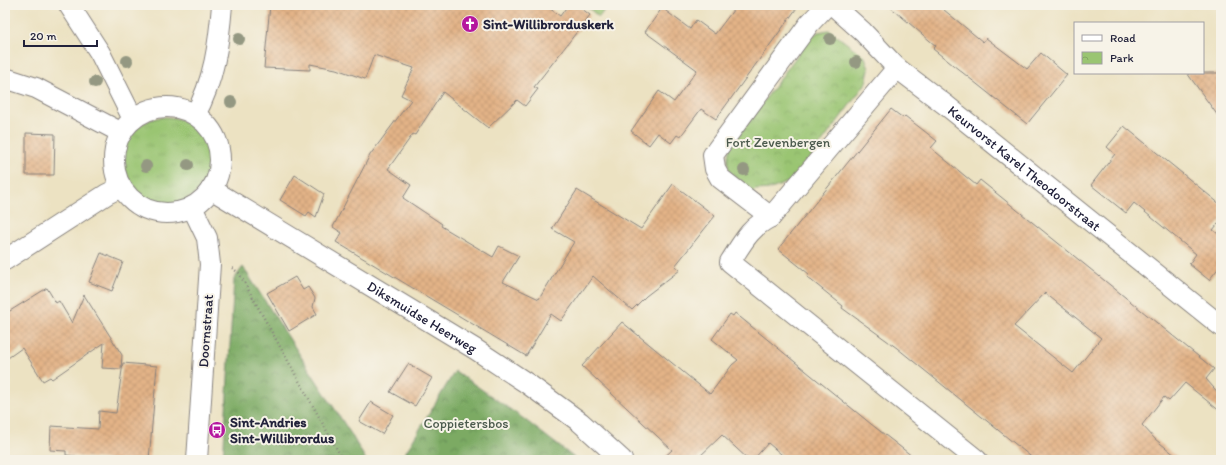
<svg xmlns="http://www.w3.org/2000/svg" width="1226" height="465" viewBox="0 0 1226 465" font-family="Itim,sans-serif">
	<defs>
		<pattern id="grass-tufts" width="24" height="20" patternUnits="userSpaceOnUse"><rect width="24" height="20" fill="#9ac572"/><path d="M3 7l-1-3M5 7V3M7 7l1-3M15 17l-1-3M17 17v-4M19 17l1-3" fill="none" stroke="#84a964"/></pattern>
		<pattern id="forest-crowns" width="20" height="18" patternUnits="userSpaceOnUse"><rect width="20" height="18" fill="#7baa64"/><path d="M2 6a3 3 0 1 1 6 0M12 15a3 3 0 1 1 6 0" fill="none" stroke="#648a54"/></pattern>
		<pattern id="park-crowns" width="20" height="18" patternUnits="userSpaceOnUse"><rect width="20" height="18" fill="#9ac572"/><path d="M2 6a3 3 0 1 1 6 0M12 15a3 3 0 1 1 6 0" fill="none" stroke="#84a964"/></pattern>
		<pattern id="building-cross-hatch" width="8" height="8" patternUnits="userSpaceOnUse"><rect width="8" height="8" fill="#e3b387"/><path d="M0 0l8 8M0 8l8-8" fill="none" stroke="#c29a75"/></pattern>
	</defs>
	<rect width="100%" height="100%" fill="#f7f3e8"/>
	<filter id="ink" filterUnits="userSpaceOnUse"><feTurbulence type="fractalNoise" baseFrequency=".025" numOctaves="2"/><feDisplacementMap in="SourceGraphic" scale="8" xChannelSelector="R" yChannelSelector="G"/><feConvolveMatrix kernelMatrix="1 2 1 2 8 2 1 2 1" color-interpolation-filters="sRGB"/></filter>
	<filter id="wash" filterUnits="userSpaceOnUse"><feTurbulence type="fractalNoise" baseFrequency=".012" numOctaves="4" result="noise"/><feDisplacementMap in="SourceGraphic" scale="16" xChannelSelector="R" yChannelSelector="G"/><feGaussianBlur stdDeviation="0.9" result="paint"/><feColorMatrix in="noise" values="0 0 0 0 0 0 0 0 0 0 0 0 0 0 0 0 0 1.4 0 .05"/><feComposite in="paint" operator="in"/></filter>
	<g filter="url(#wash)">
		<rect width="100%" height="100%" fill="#ece2c2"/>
		<path fill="url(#grass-tufts)" stroke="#5e7456" d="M585 5H608L599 17Z
			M122 161a44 44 0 1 1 88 0a44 44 0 1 1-88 0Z"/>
		<path fill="url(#forest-crowns)" stroke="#4e6650" d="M243 267 351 434 366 460H223L234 279Z
			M455 371 524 419 577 460H401Z"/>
		<path fill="url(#park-crowns)" stroke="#5e7456" d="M829 30 865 57 869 69 866 83 794 180 771 189 755 190 751 194C732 178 723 172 730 147L810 38 818 32Z"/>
		<g id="blocks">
			<path fill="url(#building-cross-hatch)" fill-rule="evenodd" d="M270 5H545L560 16 568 5H577L590 15 534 87 538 89 525 106 517 100 488 128 443 92 415 135 413 134 388 169 411 185 403 198 442 224 441 226 493 257 499 246 519 256 503 282 539 299 574 242 552 229 577 190 641 229 673 184 715 216 675 266 680 270 646 296 632 310 593 276 561 321 551 314 526 356 336 242 342 233 333 227 370 155 411 100 401 95 414 68 374 55 365 79 336 69 310 64V70L264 68Z
				M737 5H799L716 119 701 109 680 137 677 135 671 143 658 133 649 145 631 131 659 91 674 102 697 70 645 32 662 8 690 29 696 20 715 34Z
				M888 5H938L983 42 986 38 1027 69 1041 53 1067 75 1027 124 933 49 936 46Z
				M1187 73H1221V120Z
				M891 109 903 118 905 116 937 141 931 148 976 185 980 180 1214 369 1206 379 1221 396V412L1185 383 1169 401 1164 397 1142 425 1155 439 1181 460H1035L897 348 842 308 843 306 807 277 809 274 778 249ZM1045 293 1101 338 1073 373 1014 326Z
				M1124 126 1221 205V220L1213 230 1221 236V265L1209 280 1189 264 1196 254 1134 203 1126 213 1091 185 1115 154 1107 147Z
				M26 133 55 134 54 175H26Z
				M295 175 324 194 316 217 309 212 306 216 280 200Z
				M101 253 123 262 112 291 89 282Z
				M295 277 303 290 308 287 315 298 313 307 317 314 289 331 267 293Z
				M47 288 56 303 59 301 72 323 84 295 122 355 121 369 102 368 104 343 52 379 50 377 43 381 22 348 5 360V314Z
				M735 313 871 424 917 460H788L768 443 753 460H749L722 435 696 460H661L672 450 582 366 622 322 710 394 732 365 738 360 712 339 730 314 733 316Z
				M123 363 157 366 149 460H113L72 456 66 455V451L50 450 51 426 98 429 99 411 116 413Z
				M408 364 432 378 415 406 390 392Z
				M371 402 393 415 382 434 359 421Z"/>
		</g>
	</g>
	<g filter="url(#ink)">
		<use href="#blocks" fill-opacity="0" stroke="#87827e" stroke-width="1"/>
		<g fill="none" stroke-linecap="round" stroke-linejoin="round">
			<g stroke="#87827e" stroke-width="22">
				<g id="minor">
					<path d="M69 5 100 53 133 119"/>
					<path id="s1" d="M833 5 863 32 897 68 947 106 1221 326"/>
					<path d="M897 68 771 217C749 228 743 242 730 262L977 460"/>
					<path d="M5 78 36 88 122 133"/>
					<circle cx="167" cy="160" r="53"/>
					<path d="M195 115C214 81 219 43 222 5"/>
					<path id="s2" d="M211 189 475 349 528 384 580 422 622 460"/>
					<path d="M192 207 207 238 210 264 197 460"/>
					<path d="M771 217 720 178 715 169 713 155 809 24 827 5"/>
					<path d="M5 260 107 194 121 187"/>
				</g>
			</g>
			<path stroke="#87827e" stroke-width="2.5" stroke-dasharray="1 3" stroke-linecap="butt" d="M232 268 239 273 343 460"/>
			<use href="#minor" stroke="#fff" stroke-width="20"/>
		</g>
		<g fill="#949882">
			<circle cx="239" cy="39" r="6"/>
			<circle cx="830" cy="39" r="6"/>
			<circle cx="127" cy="61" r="6"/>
			<circle cx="856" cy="62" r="6"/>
			<circle cx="95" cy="82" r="6"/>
			<circle cx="231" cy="102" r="6"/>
			<circle cx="188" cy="165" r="6"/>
			<circle cx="146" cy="166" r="6"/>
			<circle cx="744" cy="170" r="6"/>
		</g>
	</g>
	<defs>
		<g id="church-disc" transform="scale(0.9)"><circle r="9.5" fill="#b5179e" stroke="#f7f3e8"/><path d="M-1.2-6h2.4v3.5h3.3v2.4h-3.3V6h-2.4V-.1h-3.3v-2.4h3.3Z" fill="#fff"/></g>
		<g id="bus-disc" transform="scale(0.9)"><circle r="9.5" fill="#b5179e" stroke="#f7f3e8"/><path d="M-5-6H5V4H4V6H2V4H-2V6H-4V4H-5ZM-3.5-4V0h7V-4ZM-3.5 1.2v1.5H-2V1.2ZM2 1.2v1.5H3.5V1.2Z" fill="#fff"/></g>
	</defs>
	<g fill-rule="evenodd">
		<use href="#church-disc" x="470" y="24"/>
		<use href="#bus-disc" x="217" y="430"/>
	</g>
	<g text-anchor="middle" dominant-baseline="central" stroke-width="4" stroke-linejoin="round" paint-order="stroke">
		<g font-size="14" font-weight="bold" fill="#22223b" stroke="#f7f3e8" text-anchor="start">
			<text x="483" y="24">Sint-Willibrorduskerk</text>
			<text x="230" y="422">Sint-Andries<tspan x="230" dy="16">Sint-Willibrordus</tspan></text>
		</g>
		<g font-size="14" fill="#4c5b4e" stroke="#f7f3e8">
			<text x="778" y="142">Fort Zevenbergen</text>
			<text x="466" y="423">Coppietersbos</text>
		</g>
		<g font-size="14" fill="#22223b" stroke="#f7f3e8">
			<text stroke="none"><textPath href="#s1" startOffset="252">Keurvorst Karel Theodoorstraat</textPath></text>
			<text stroke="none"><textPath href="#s2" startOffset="247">Diksmuidse Heerweg</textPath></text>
			<text transform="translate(206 331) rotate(-86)">Doornstraat</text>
		</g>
	</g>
	<rect width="1226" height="465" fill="none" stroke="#f7f3e8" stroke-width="20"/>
	<rect x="1074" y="22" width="130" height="52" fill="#f7f3e8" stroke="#a29fa3"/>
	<rect x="1082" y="35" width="20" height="6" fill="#ffffff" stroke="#a29fa3"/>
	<text x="1110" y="42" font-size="12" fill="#22223b">Road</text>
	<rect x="1082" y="52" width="20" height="12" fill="url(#park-crowns)" stroke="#a29fa3"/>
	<text x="1110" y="62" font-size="12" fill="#22223b">Park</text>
	<path d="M24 40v6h73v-6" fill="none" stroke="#22223b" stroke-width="2"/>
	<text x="30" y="40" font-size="12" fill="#22223b" stroke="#f7f3e8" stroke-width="3" paint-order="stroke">20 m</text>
</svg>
